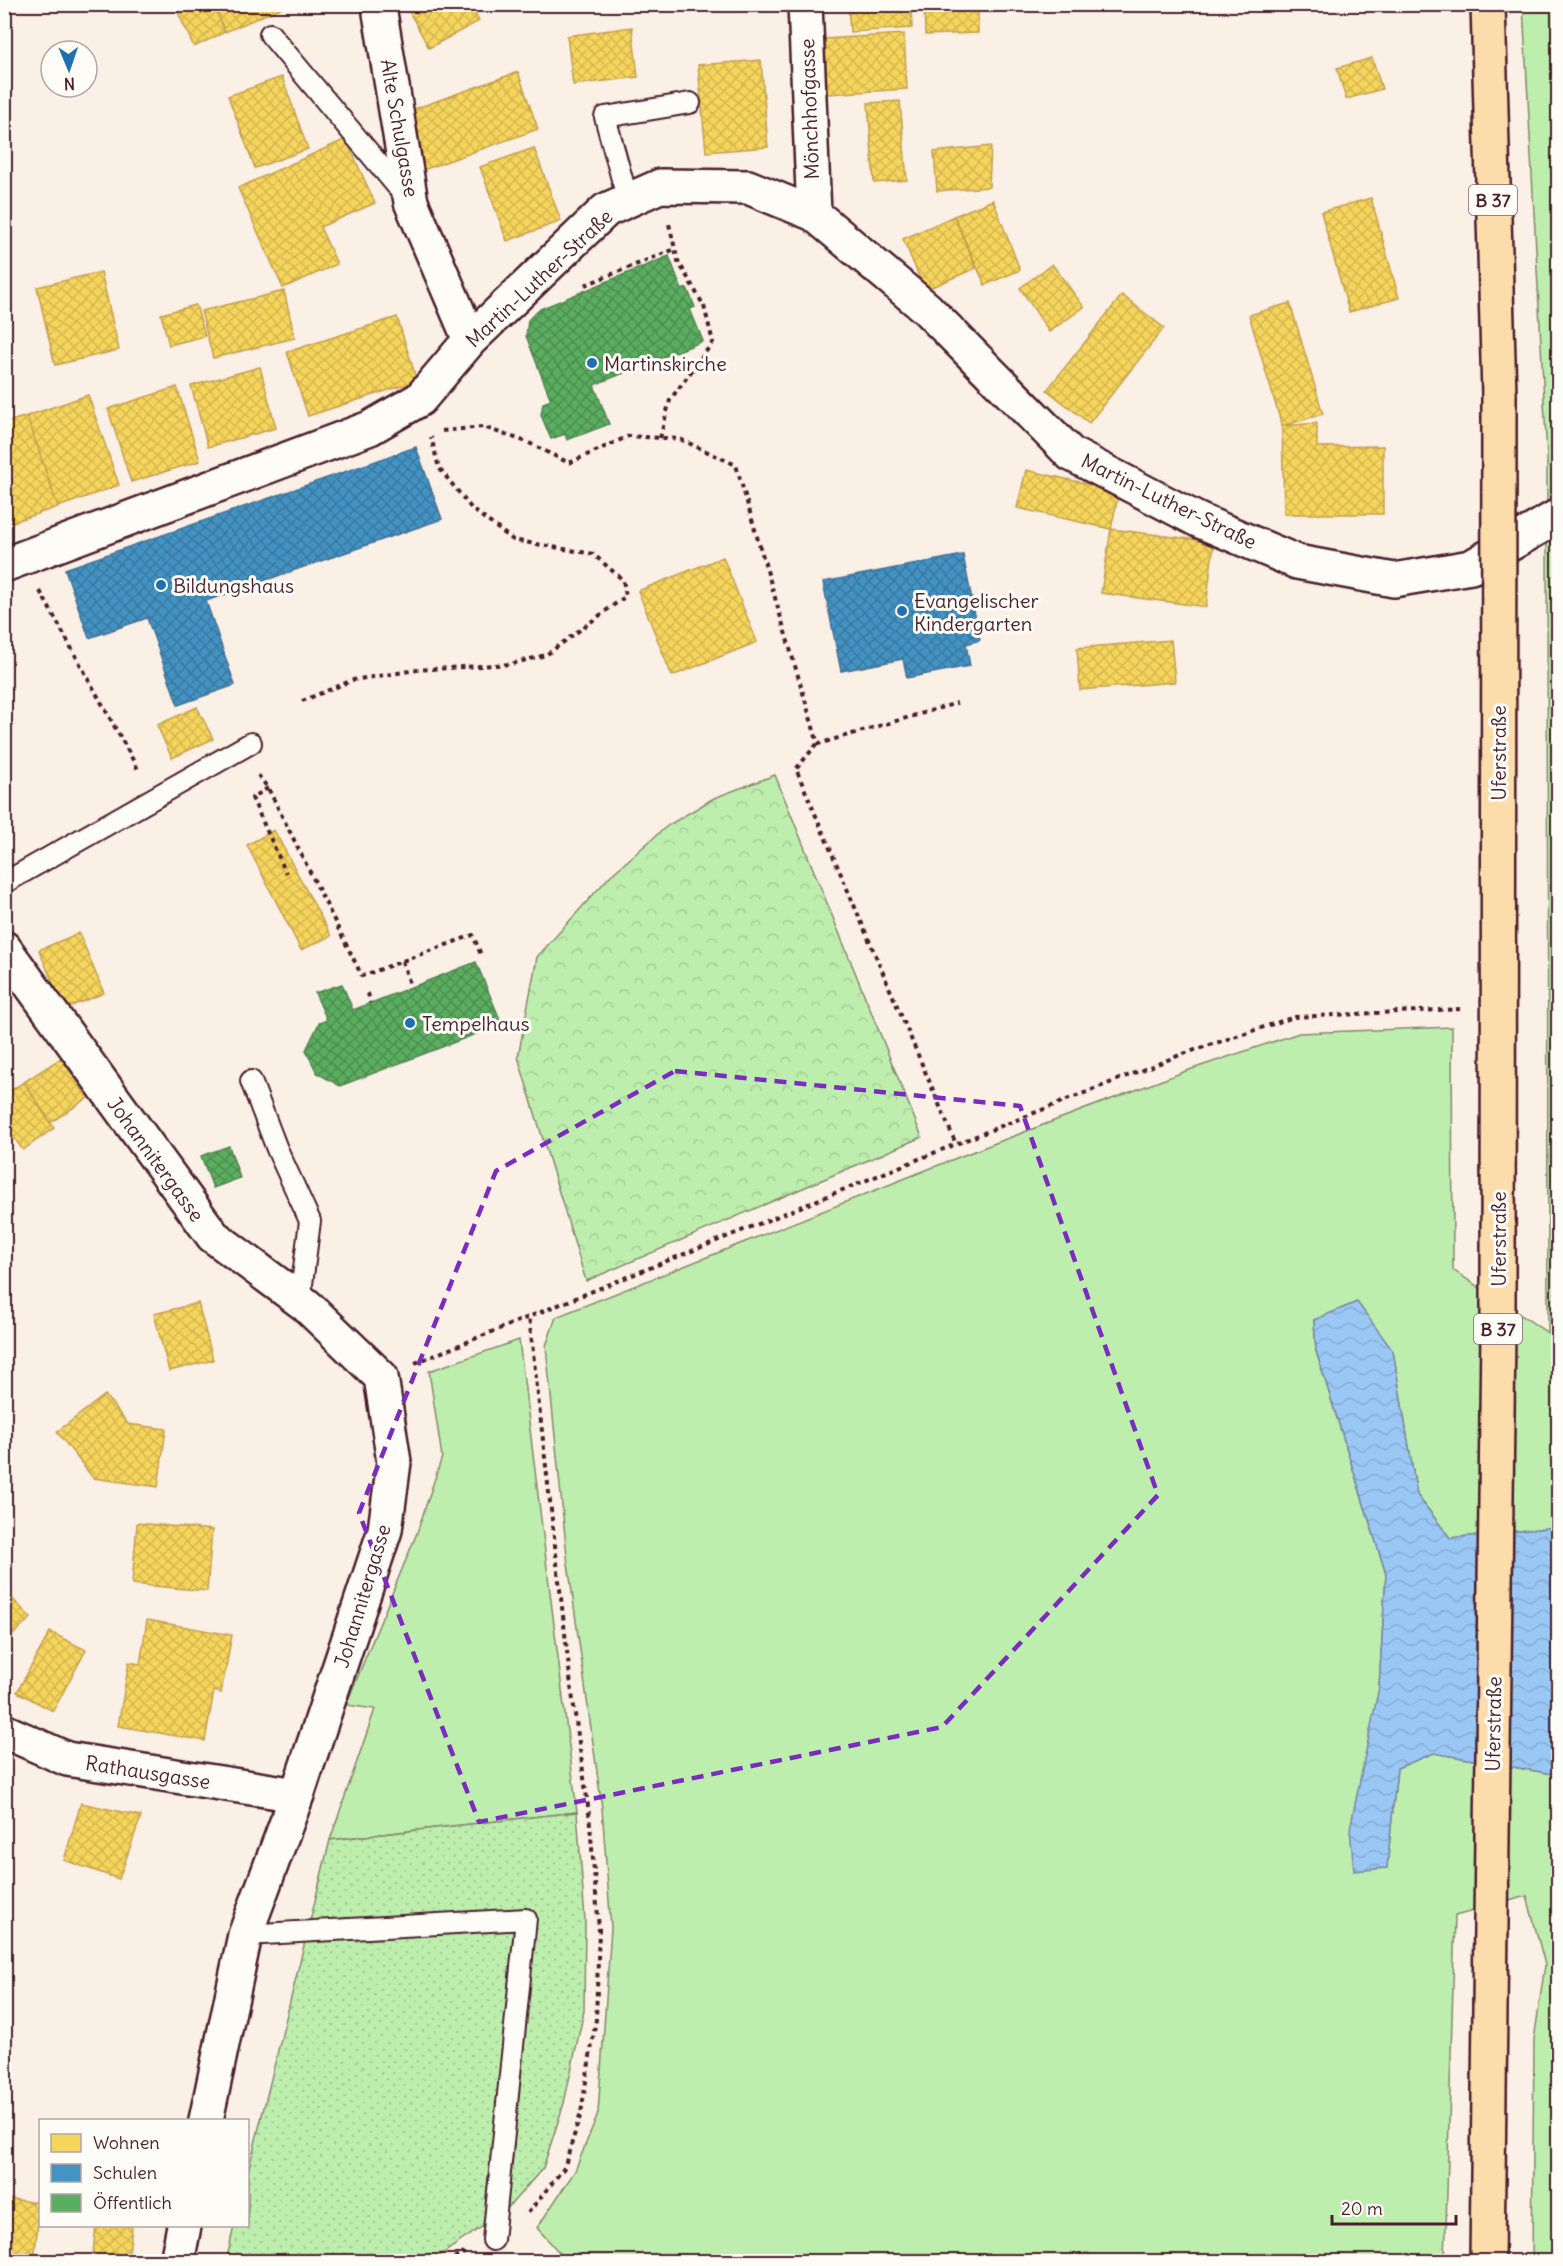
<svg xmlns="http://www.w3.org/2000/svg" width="1563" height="2266" viewBox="0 0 1563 2266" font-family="Delius,sans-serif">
	<defs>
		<pattern id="park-crowns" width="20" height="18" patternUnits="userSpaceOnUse" patternTransform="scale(1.5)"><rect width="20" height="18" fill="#bdeead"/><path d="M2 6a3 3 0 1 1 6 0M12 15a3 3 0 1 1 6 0" fill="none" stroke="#a4cc95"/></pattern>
		<pattern id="garden-dots" width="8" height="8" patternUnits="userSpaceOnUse" patternTransform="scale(1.5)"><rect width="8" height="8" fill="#bdeead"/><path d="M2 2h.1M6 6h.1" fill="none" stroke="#a4cc95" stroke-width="1.8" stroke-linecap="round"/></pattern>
		<pattern id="water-waves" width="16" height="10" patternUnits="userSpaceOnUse" patternTransform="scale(1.5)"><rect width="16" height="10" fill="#9ac8f5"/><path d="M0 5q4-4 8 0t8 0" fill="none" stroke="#86abd2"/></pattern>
		<pattern id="homes-cross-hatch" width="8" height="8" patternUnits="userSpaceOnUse" patternTransform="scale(1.5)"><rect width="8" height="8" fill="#f6d55c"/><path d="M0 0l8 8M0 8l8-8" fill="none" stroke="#d4b650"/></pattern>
		<pattern id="schools-cross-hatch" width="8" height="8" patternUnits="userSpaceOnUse" patternTransform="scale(1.5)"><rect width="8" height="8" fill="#4393c3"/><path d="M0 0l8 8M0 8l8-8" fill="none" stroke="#3a779f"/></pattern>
		<pattern id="public-cross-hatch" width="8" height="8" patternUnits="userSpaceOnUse" patternTransform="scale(1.5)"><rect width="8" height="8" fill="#5aae61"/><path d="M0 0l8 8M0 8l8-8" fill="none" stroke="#4c8d50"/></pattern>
	</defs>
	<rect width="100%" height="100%" fill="#fbf0e6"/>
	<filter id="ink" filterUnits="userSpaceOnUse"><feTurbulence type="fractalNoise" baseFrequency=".0167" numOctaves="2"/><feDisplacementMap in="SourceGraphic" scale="12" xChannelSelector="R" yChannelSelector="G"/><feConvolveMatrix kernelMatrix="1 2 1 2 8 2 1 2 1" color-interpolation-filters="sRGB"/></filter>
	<g filter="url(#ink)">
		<path fill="#bdeead" stroke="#84866c" stroke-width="1.5" d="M1523 5H1558V1527L1450 1538 1417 1495 1393 1351 1314 1320 1316 1351 1386 1574 1379 1687 1387 1867 1397 1768 1434 1753 1558 1775V2261H1532L1534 2040 1545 1965 1527 1896 1455 1916 1445 2261 568 2262 537 2228 575 2171 598 2113 611 1928 602 1808 567 1556 546 1346 556 1317 969 1153 1186 1071 1299 1033 1452 1027 1453 1270 1548 1333 1547 457Z
			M519 1340 577 1812 330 1840 375 1709 346 1705 417 1533 442 1457 429 1371Z"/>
		<path fill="url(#park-crowns)" stroke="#84866c" stroke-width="1.5" d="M775 775 922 1137 586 1281 518 1057 537 957 610 876 667 826 714 798Z"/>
		<path fill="url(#garden-dots)" stroke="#84866c" stroke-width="1.5" d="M577 1812 585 1920 584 2011 564 2103 543 2168 505 2211 439 2256 414 2262H226L234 2226H248V2172L330 1840Z"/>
		<path fill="url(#water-waves)" stroke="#7a84a4" stroke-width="1.5" d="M1357 1302 1393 1351 1417 1495 1450 1538 1558 1527V1775L1434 1753 1397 1768 1387 1868 1354 1871 1350 1829 1379 1687 1386 1574 1316 1351 1314 1320Z"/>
		<path fill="url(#homes-cross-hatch)" stroke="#c29e4d" stroke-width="1.5" d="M174 4H213L225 32 194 47Z
			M213 4H281L283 7 225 32Z
			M405 4H470L479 21 429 48Z
			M848 4H911L912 28 850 32Z
			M924 4H978V33L925 35Z
			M632 27 638 77 573 85 567 36Z
			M904 34 907 89 827 94 824 39Z
			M1372 58 1382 89 1346 99 1337 68Z
			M761 60 768 147 706 152 698 65Z
			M518 72 538 129 423 170 403 113Z
			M282 77 308 149 255 168 228 96Z
			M900 101 907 180 874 183 868 103Z
			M346 139 375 203 320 227 337 264 283 288 238 188Z
			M991 146 989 187 937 191 934 152Z
			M534 148 561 221 507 241 480 167Z
			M1371 198 1399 298 1349 312 1321 212Z
			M993 200 1020 270 985 285 954 216Z
			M954 216 976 268 925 290 903 239Z
			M1052 264 1084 307 1049 332 1020 288Z
			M101 272 119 350 55 365 37 287Z
			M284 291 295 338 213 358 201 311Z
			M1122 295 1164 328 1089 423 1047 390Z
			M1290 303 1323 414 1282 426 1249 315Z
			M196 305 205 336 169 345 161 314Z
			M397 317 417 381 308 416 287 352Z
			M260 367 276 428 208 447 191 386Z
			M177 387 200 461 131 482 108 409Z
			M88 395 119 485 58 507 27 416Z
			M27 416 58 507 4 525V423Z
			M1317 423V447L1383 446V514H1284L1282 426Z
			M1026 470 1119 491 1111 529 1017 508Z
			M1111 529 1214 542 1206 607 1101 593Z
			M723 557 757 642 672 676 638 591Z
			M1171 640 1175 682 1080 690 1077 648Z
			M197 707 213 739 172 758 157 725Z
			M274 830 331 936 301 950 247 845Z
			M79 933 104 993 64 1009 39 950Z
			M61 1058 88 1098 50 1123 24 1082Z
			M24 1082 54 1128 23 1150 4 1124V1095Z
			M198 1303 213 1360 169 1371 154 1314Z
			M105 1395 128 1424 166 1429 158 1487 93 1478 57 1432Z
			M137 1523 212 1530 207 1591 132 1584Z
			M4 1590 31 1618 4 1643Z
			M147 1620 232 1635 221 1693 214 1691 205 1741 118 1726 129 1662 140 1664Z
			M50 1632 86 1650 53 1711 17 1692Z
			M81 1803 141 1816 119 1879 64 1860Z
			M10 2199 40 2203 34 2262H4Z
			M96 2226H132L128 2262H92Z"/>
		<path fill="url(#schools-cross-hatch)" stroke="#457095" stroke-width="1.5" d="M416 447 442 519 206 601 235 685 178 705 147 618 89 638 65 569Z
			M963 555 980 640 966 644 970 666 907 678 903 659 841 671 823 582Z"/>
		<path fill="url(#public-cross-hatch)" stroke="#558351" stroke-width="1.5" d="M669 256 682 290 687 288 695 307 690 309 703 341 594 385 609 424 567 440 565 434 551 439 541 415 543 403 551 400 526 336 528 320 538 310Z
			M476 962 502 1024 340 1086 317 1073 306 1050 319 1023 327 1020 315 993 342 984 353 1010Z
			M229 1146 240 1178 213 1188 201 1156Z"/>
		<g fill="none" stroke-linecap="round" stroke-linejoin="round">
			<g stroke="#4a1f2b" stroke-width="24">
				<path id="service" d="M270 34 407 198
					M628 201 605 117 690 103
					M4 883 251 743
					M251 1081 277 1149 310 1221 300 1300
					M245 1935 526 1919 493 2240"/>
			</g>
			<g stroke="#4a1f2b" stroke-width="38">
				<path id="minor" d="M805 4 814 214
					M380 13 411 202 470 340
					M4 565 370 428 420 399 470 340 606 210 660 186 748 187 814 214 926 308 1071 454 1198 520 1297 562 1394 580 1471 567 1558 516
					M4 948 213 1236 306 1305 381 1377 394 1462 385 1530 297 1795 245 1935 206 2120
					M4 1731 67 1759 297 1795
					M177 2262 184 2226"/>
			</g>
			<g stroke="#4a1f2b" stroke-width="38">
				<path id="primary" d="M1488 4 1499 395"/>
			</g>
			<path stroke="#4a1f2b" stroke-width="4" stroke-dasharray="4.5 4.5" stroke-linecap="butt" d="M1558 4V14
				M585 285 675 249
				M442 431 483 427 527 442 569 463 629 436 680 439 736 465 818 744 957 703
				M660 438 670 400 713 342 704 306 678 261 669 224
				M40 591 139 771
				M302 701 353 680 417 670 511 664 546 655 626 596 623 580 593 554 513 540 472 509 439 468 431 437
				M817 744 796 769 956 1144
				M258 775 268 788 362 976 473 935 481 955
				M268 788 252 798 286 873
				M402 961 411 987
				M368 993 370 1003
				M415 1363 956 1144 1180 1055 1294 1017 1460 1009
				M528 2213 564 2168 581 2113 596 2019 599 1929 589 1813 571 1686 529 1317
				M446 2262 464 2253"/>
			<use href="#service" stroke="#fdfcf7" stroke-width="20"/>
			<use href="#minor" stroke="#fdfcf7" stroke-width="33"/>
			<use href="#primary" stroke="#fddcac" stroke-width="33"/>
			<g stroke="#4a1f2b" stroke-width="38" stroke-linecap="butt">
				<path id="primary-bridge" d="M1487 2262 1498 1330 1499 395"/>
			</g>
			<use href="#primary-bridge" stroke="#fddcac" stroke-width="33"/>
		</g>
	</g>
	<path fill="none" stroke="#7b2cbf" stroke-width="4.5" stroke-dasharray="12 8" stroke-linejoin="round" d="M675 1071 1020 1106 1158 1495 942 1727 479 1822 359 1513 496 1171Z"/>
	<g fill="#1f6fb2" stroke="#fdfcf7" stroke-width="2">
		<circle cx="592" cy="363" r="6"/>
		<circle cx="161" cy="585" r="6"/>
		<circle cx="902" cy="611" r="6"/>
		<circle cx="410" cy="1023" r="6"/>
	</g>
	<g text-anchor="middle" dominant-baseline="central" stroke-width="6" stroke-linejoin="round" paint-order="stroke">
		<g fill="#fdfcf7" stroke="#806168" stroke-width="1.5">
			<rect x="1469" y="185" width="48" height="30" rx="4.5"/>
			<rect x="1474" y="1314" width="48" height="30" rx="4.5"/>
		</g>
		<g font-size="18" font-weight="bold" fill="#4a1f2b">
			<text x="1493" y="200">B 37</text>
			<text x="1498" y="1329">B 37</text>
		</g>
		<g font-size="20" fill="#4a1f2b" stroke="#fdfcf7">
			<text transform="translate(809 109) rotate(-92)">Mönchhofgasse</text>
			<text transform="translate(400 128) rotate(80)">Alte Schulgasse</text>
			<text transform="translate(539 278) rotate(-43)">Martin-Luther-Straße</text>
			<text transform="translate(1169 501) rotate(26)">Martin-Luther-Straße</text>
			<text transform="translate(1498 753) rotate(-90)">Uferstraße</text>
			<text transform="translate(156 1159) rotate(54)">Johannitergasse</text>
			<text transform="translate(1498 1239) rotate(-90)">Uferstraße</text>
			<text transform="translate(362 1596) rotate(-73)">Johannitergasse</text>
			<text transform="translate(1493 1724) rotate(-89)">Uferstraße</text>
			<text transform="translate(148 1772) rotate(9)">Rathausgasse</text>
		</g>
		<g font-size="20" fill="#4a1f2b" stroke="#fdfcf7" text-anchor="start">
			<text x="604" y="363">Martinskirche</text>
			<text x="173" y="585">Bildungshaus</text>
			<text x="914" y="600">Evangelischer<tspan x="914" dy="23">Kindergarten</tspan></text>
			<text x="422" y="1023">Tempelhaus</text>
		</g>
	</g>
	<rect width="1563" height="2266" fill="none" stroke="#fdfcf7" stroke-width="24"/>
	<rect x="12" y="12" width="1539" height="2242" fill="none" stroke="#4a1f2b" stroke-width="2" filter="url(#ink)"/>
	<rect x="39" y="2119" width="210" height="108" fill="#fdfcf7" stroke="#b5a4a5" stroke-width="1.5"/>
	<rect x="51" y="2134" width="30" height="18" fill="#f6d55c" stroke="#b5a4a5" stroke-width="1.5"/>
	<text x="93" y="2149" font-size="18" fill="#4a1f2b">Wohnen</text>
	<rect x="51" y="2164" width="30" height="18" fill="#4393c3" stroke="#b5a4a5" stroke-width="1.5"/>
	<text x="93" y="2179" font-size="18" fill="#4a1f2b">Schulen</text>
	<rect x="51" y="2194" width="30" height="18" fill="#5aae61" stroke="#b5a4a5" stroke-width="1.5"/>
	<text x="93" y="2209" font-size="18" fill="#4a1f2b">Öffentlich</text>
	<g transform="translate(69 69) rotate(178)"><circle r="28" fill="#fdfcf7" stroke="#b5a4a5" stroke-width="1.5"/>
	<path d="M0-4.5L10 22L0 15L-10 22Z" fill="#1f6fb2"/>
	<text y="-9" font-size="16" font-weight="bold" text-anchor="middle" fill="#4a1f2b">N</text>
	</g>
	<path d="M1332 2215v9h124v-9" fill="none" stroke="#4a1f2b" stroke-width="3"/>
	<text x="1341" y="2215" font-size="18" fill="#4a1f2b" stroke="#fdfcf7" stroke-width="4.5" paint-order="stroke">20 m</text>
</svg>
